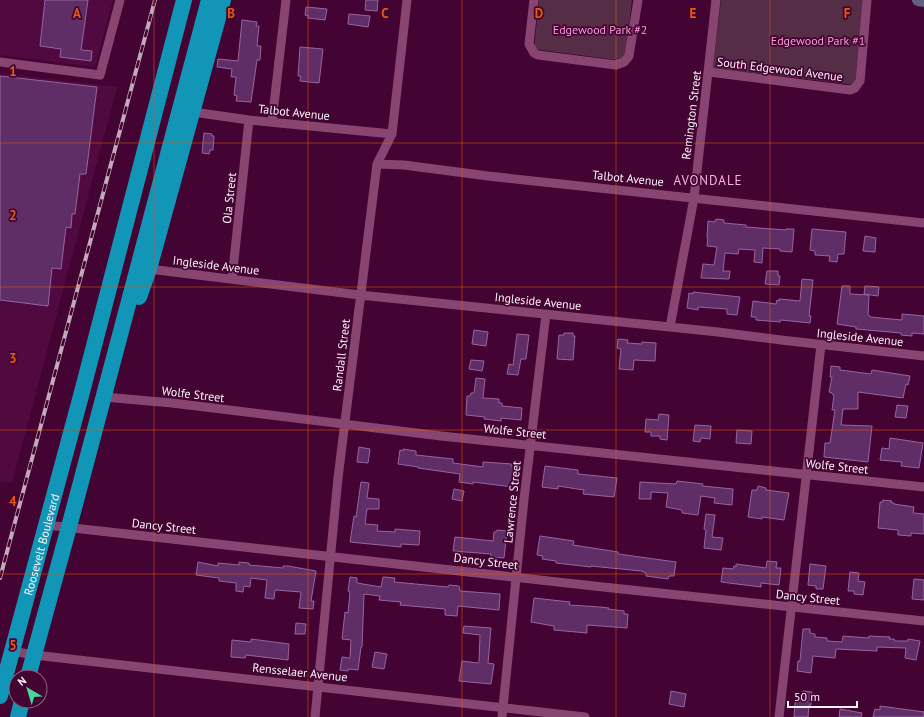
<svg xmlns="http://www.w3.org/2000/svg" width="924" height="717" viewBox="0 0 924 717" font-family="'PT Sans',sans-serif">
	<rect width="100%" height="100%" fill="#440433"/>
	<path fill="#510a3f" d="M0 0H113L95 67 0 55Z
		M0 73 117 87 12 483 0 481Z"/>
	<path fill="#552d47" d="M539 0H632L625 61 534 49Z
		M721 0H863L855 85 713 68Z"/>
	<path fill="#5f2e66" stroke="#9864a0" d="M45 0H88L81 50 92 51 91 61 60 57 61 49 40 46Z
		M366 0H378L377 11 365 10Z
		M306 7 327 9 325 20 308 18V16L305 15Z
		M349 14 370 16 368 27 348 24Z
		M242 20 257 22 256 26H259L257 46H261L260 60H257L251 102 236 101 237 96 234 95 236 77H231L232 69 217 67 218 59 238 61Z
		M300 47 323 49 319 83 300 81 301 76H298Z
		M0 76 97 87 86 174H80L75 214H72L71 228 66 227 61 269 52 268 48 306 0 300Z
		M204 133 212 134V136H214L213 150H210L209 154 202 153Z
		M717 219 724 220V223L746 225V227L786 230V229H794L792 252 780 251V249L763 248 762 263 754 262 755 250 739 249 738 254 725 253 723 271H730L729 279 701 278 703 264 714 265 717 247 707 246 708 237H707L708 221 715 222V220Z
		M812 229 846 232 844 254H838L837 262 829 261 830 256 815 255V251L810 250Z
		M865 236 876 238 875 252 863 251Z
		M767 271H778V276H780L779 285 765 284Z
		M802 279 813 280 809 316H811L810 323 781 320 780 322 756 320V317H751L753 301 776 304 777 300 779 301V299L800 301Z
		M842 286H850V294L869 295 868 315 870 316V317L902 320V314L924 316V334L912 333V336L901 335V333L856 329V327L837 324Z
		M865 286 879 287 878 296 864 294Z
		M693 292 740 297 737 315 727 314V309L698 307V310L687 308 689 293 693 294Z
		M474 330 488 332 486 346 472 344Z
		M564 333H573V336H575L573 360 557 359 559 335H564Z
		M517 334 529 335 526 359H521L518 375 507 374 509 364 513 365Z
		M618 339 628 340 627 343 642 344V342L656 343 655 361 634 360 633 370 619 369 621 349 617 348Z
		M471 360 484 361 482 371 469 369Z
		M831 366 840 367V370L871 374 872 370 910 376 908 385 906 384 903 398 858 392V409H843L841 425 872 426 868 462 824 457 825 443H830L835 410H832L834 395 832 394V393L829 392 832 377H830Z
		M476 378 485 379 483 398 499 399V403H502V406L522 408 521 420 501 418V421L484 419 485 417 466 415 467 396H470L471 393H474Z
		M897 405 908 406 906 418 895 417Z
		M659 414 669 415 667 440 660 439V436H651V432H645L646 419 658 420Z
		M695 425 711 426 710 439 701 438 700 442 693 441Z
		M737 430 752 431 751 444 736 443Z
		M890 438 923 443 919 468 901 466 902 462 880 460 882 448 889 449Z
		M359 447 370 449 368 463 357 462Z
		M403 449 416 451V455L453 459V463L483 467V462L512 464 511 466 516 467 513 487 473 482V484L459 482 460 474 418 468V467L398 464 400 450 403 451Z
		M545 466 578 470V474L617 478 614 497 583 494 584 490 558 486V489L542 487Z
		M677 481 703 484 702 486 733 489 732 505 714 503 715 498 701 496 698 515 682 513V510L666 507 668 493 651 492V499H639L640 482 676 484Z
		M361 482 369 483 367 498 379 499V509H367L365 524 378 525 377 531 395 532V529L420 531 419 545 401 544V547L350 542 354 516 356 517Z
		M758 486 766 488V490L789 493 784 520 762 517V519L748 517 752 490H757Z
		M454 489 464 491 462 501 452 499Z
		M883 500 892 501 891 503H894V504L914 507 913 513 924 514V534L911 533V536L898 535V530L878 528 880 502H883Z
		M706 514 715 515 712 537 723 538 721 550 704 548 706 530 704 529Z
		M497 530 507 531 504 558 491 557V554L453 551 455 537 493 541 494 532H496Z
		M540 536 574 541 573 545 618 552V554L676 562 674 576H669L668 579 646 576V573L641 571 591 566V567L556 563V561L542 559 543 556 537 555Z
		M767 561 777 562 776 568H781L779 585 761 583V587L721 582 723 568 733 569 734 566 736 567V564L766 568Z
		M198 562 218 566V563L239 565V562L249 563V565L283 568V566H288L316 571 311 601H314L313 609 299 608 301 592 275 590 274 599 265 598 267 580 251 578 250 587 244 586 243 592 236 591V583L219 581V578L196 575Z
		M810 564 826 566 823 589H816V586L808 585Z
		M850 572 859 573 858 581 865 582 863 595 854 594V591H848Z
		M350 577 357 578V583L381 587 383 577 395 578 394 582 448 587 449 585 459 586 460 591 500 594 499 610 458 606 457 616 445 615V609L400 605 401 602 379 600 380 596 364 594 362 647H361L358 670 348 669V671L340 670 342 657 350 658 351 640 342 639 345 612 348 613 350 592 348 591Z
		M914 579 924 580V600L912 599Z
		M534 598 570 602 569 605 600 607 609 608 608 609 624 611V614H628L627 628 587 625V633L554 630V626L531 622Z
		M296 623 306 624 305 634H295Z
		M464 626 491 628 488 663 494 664 491 684 459 681 462 661 478 663 479 662 480 635 463 633Z
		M803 629H810V633L815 634V637L827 638V641L842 642 843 636 869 638V636L890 637 889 639H894L895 641H908V639L920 641 916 660 905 658 906 648 877 647V651L836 649 835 658 813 656 811 673 797 671 798 661H800Z
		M251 639 289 644 288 660 246 655 245 658 231 657 232 640 251 642Z
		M375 652 387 654 384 669 372 667Z
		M671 691 686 694 684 707 669 704Z
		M803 691 812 692 811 705H809L808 717H794L795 702H797L798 696 802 697Z
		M880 706 924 712V717H873L875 709 880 710Z
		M840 709 862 713 861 717H839Z"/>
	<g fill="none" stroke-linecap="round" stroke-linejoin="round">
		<path stroke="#884571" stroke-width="9" d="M534 0 529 44 534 53 538 55 616 65 624 62 629 56 638 0
			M0 62 100 75 120 0
			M709 72 850 90 855 88 860 81 867 0
			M193 112 249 120 392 134
			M272 122 286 0
			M377 164 404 165 488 176 924 223
			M149 269 360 295 718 332 781 340 924 356
			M232 279 249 120
			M670 327 694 198 716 0
			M104 397 172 403 441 436 924 487
			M46 525 603 587 924 621
			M12 651 34 655 585 717
			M315 717 338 478 377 164 392 134 407 0
			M502 717 524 499 546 314
			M779 717 821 345"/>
		<path stroke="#645d86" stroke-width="12" d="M918 0 924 1"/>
		<g stroke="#1196b8" stroke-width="16">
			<path d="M139 297 149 269 223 0"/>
			<path d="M28 677 69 527 209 0"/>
			<path id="s1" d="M0 696 82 392 184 0"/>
			<path d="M18 717 22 701"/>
		</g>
		<g stroke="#c3aabb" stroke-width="4">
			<path id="rail" d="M0 578 155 0"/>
		</g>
		<use href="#rail" stroke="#440433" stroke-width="2.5" stroke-dasharray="8" stroke-linecap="butt"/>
	</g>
	<path fill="none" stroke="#e8590c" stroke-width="1" stroke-opacity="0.55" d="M154 0V717M308 0V717M462 0V717M616 0V717M770 0V717M0 143H924M0 287H924M0 430H924M0 574H924"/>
	<g text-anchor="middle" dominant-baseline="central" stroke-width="3.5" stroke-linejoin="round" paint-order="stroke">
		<g font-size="12" fill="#fb99d7" stroke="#440433">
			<text x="600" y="29">Edgewood Park #2</text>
			<text x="818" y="40">Edgewood Park #1</text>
		</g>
		<g font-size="12" fill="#faf2f6" stroke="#440433">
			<text transform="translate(780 69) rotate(7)">South Edgewood Avenue</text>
			<text transform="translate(294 112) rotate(6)">Talbot Avenue</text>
			<text transform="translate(691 115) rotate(-83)">Remington Street</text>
			<text transform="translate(628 178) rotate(6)">Talbot Avenue</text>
			<text transform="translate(229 198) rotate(-84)">Ola Street</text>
			<text transform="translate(216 265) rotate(7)">Ingleside Avenue</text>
			<text transform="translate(538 301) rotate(6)">Ingleside Avenue</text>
			<text transform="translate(860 337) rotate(6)">Ingleside Avenue</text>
			<text transform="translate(341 355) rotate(-83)">Randall Street</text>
			<text transform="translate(193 394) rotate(7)">Wolfe Street</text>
			<text transform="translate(515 431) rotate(6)">Wolfe Street</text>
			<text transform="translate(837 466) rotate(6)">Wolfe Street</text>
			<text transform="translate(512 502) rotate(-84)">Lawrence Street</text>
			<text transform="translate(164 526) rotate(6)">Dancy Street</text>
			<text stroke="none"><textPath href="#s1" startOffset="157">Roosevelt Boulevard</textPath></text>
			<text transform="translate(486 561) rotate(7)">Dancy Street</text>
			<text transform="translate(808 597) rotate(6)">Dancy Street</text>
			<text transform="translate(300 672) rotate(6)">Rensselaer Avenue</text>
		</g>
		<g font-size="13" letter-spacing="1" fill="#fdb1e0" stroke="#440433">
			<text x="708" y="180">AVONDALE</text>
		</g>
	</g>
	<g font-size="13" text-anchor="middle" font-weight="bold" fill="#e8590c" stroke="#440433" stroke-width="3.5" stroke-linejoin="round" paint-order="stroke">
		<text x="77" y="18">A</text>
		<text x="231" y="18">B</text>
		<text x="385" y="18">C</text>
		<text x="539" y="18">D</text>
		<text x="693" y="18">E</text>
		<text x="847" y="18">F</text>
		<text x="13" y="76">1</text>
		<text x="13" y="220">2</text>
		<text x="13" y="363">3</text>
		<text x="13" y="506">4</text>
		<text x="13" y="650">5</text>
	</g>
	<g transform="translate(28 689) rotate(322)"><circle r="19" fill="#440433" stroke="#8d6381"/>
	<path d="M0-3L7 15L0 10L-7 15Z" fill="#4cd49b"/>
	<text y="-6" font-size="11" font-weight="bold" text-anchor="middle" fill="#faf2f6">N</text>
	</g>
	<path d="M788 701v6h69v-6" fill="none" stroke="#faf2f6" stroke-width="2"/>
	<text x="794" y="701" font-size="12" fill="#faf2f6" stroke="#440433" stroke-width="3" paint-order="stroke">50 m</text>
</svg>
